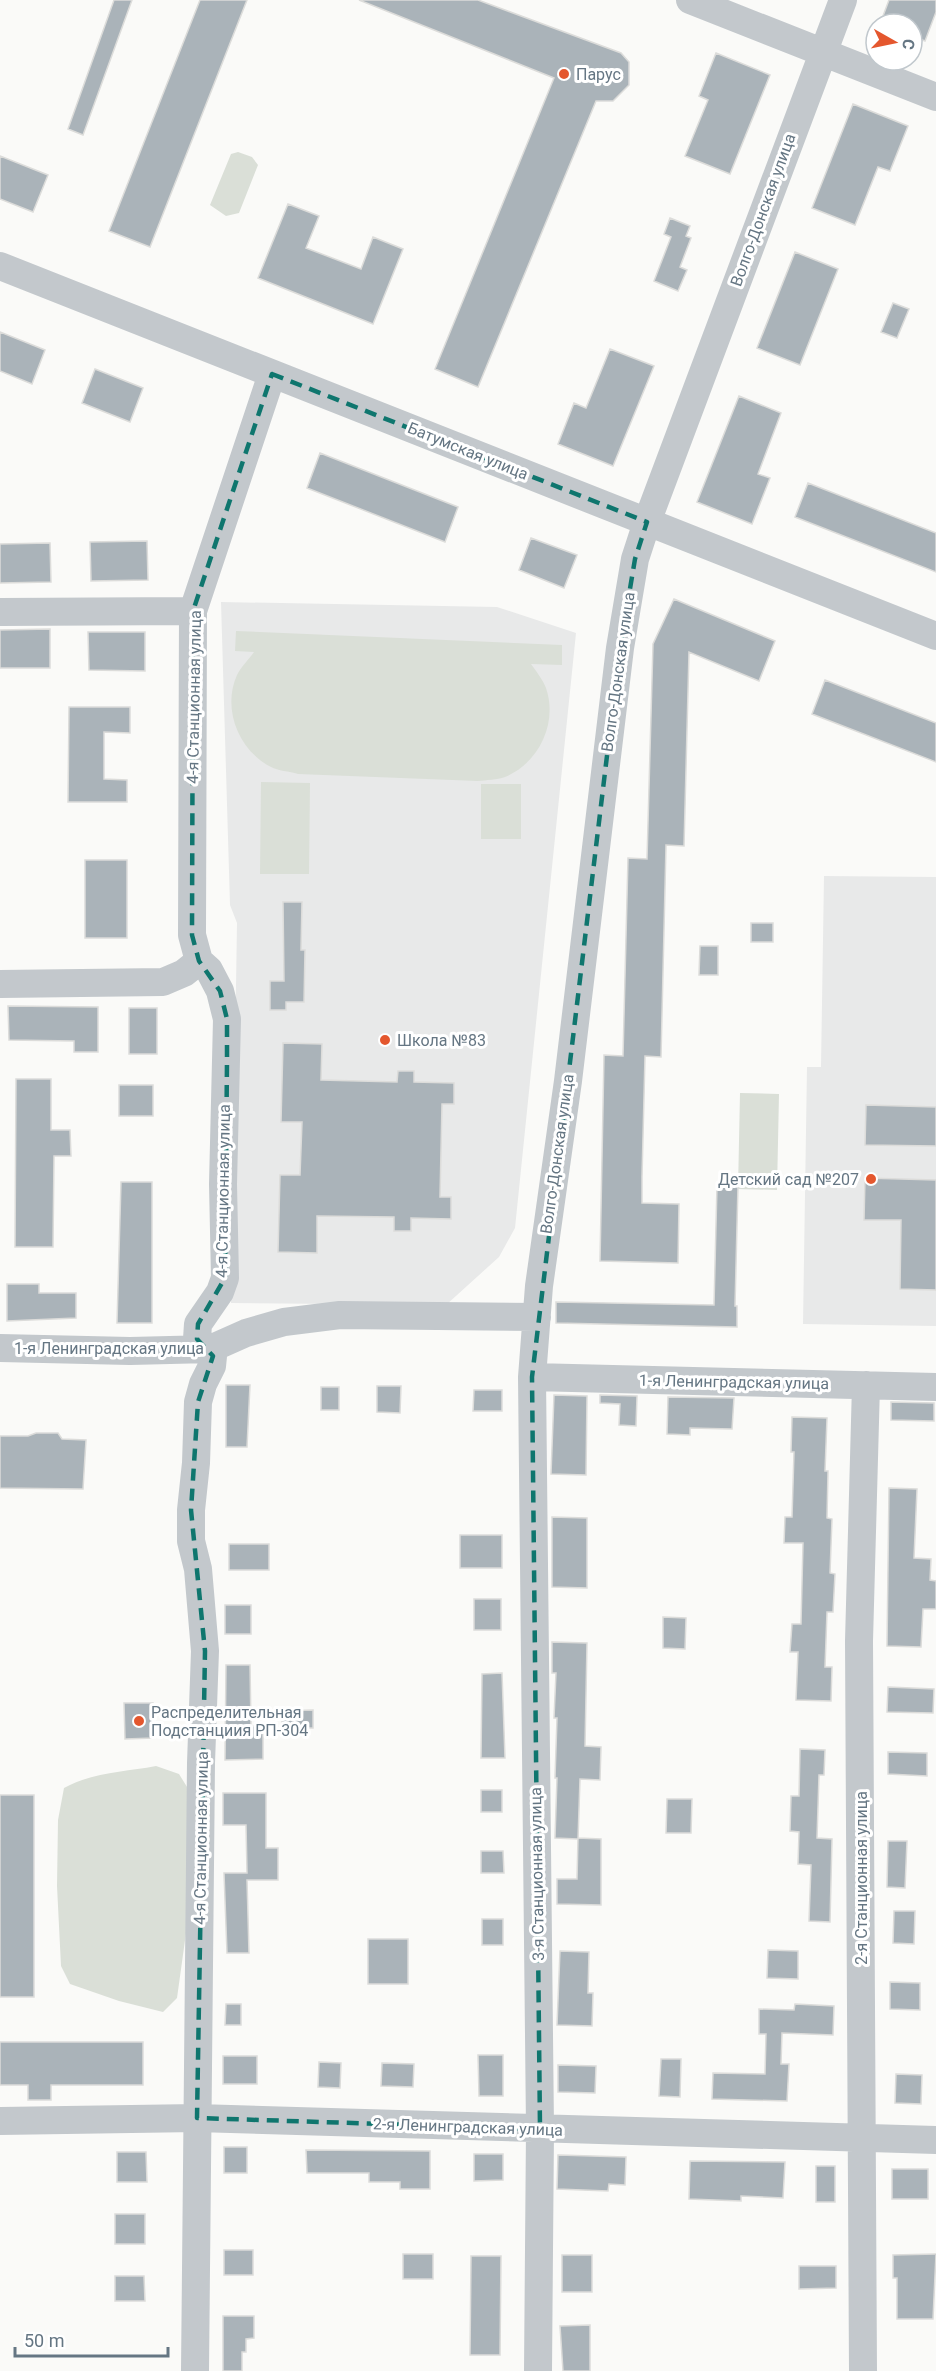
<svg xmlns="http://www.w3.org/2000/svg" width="936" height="2371" viewBox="0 0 936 2371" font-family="Roboto,sans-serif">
	<rect width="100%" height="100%" fill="#fafaf8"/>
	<path fill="#e8e9e9" d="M221 602 497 607 576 633 515 1228 499 1257 446 1305 231 1303 237 923 230 905Z
		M824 876 936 877V1326L803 1324 807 1067H821Z"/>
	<path fill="#dadfd7" d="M238 152 252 157 258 165 239 213 226 216 210 205 231 154Z
		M236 631 562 645V665L531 664C536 671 543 680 546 688 558 723 539 763 505 777 497 780 486 780 478 781L298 774C289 771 278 771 271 767 238 750 222 708 237 675 241 667 249 659 254 652L235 651Z
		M261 782 310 783 309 874H260Z
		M481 784H521V839H481Z
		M740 1093 779 1094 777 1190 738 1189Z
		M156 1766 179 1774 192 1795 196 1861 177 1998 163 2012 119 2001 70 1984 61 1966 57 1886 58 1820 64 1788C93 1772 125 1772 156 1766Z"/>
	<path fill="#aab3b9" stroke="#dcdcda" stroke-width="1.5" d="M114 0H132L83 135 68 129Z
		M200 0H247L150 247 109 231Z
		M359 0H478L621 53 629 62V85L613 101H596L478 387 435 369 554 78Z
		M889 0H936V12L925 41 912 36V24H880Z
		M716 53 770 75 730 174 685 156 708 100 699 96Z
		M853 104 908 126 890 171 878 167 855 225 812 208Z
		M0 156 48 175 33 212 0 199Z
		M288 204 319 216 306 248 361 269 373 237 403 249 373 324 258 278Z
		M670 218 690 226 686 236 691 238 680 267 687 270 678 291 654 281 671 237 664 234Z
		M795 252 838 269 800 365 757 348Z
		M893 303 909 309 897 338 881 332Z
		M0 332 45 350 32 384 0 371Z
		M610 349 654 366 613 466 558 444 574 403 586 408Z
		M95 369 143 388 130 422 82 403Z
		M739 396 781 413 758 474 770 478 752 524 697 502Z
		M320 453 458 507 445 542 307 488Z
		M808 483 936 533V572L795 517Z
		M531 538 577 555 564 588 519 570Z
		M147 541 148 580 91 581 90 542Z
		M50 543 51 582 0 583V544Z
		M674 599 775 641 759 681 689 652 684 846 666 845 661 1057 645 1056 642 1177V1203L679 1204 678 1263 600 1261 604 1055 623 1056 628 858 647 859 653 644Z
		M50 629V668H0V630Z
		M88 632H145V671L89 670Z
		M825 680 936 723V762L812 714Z
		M69 707H130V733L104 732V779L127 780V802H68Z
		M85 860H127V938H85Z
		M283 902H302L301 950H305L304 1002H286V1010H270V981H284Z
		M751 923H773V942H751Z
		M700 946H718V975H699Z
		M8 1006 98 1007V1052H74V1041L9 1040Z
		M129 1008H157V1054H129Z
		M283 1043 322 1044 321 1080 397 1082 398 1071H414V1082L454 1083V1104H442L440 1197H451V1219L411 1218V1231H394V1217L317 1216V1253L278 1252 280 1175H300L302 1122H281Z
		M16 1079H51V1130H70L71 1156H54L53 1247H15Z
		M119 1085H153V1116H119Z
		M866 1105 936 1107V1146L865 1145Z
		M865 1178 936 1180V1290L900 1289 901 1220H864Z
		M121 1182H152V1323H117Z
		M717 1185H738L735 1306H737V1327L556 1323V1302L714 1305Z
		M7 1284H39V1293H76V1318L7 1321Z
		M226 1385H250L247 1447H226Z
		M377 1386H401L400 1413 377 1412Z
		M321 1387H339V1410H321Z
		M474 1390H502V1411H473Z
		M554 1395 587 1396 586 1475 551 1474Z
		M600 1395 637 1396 636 1426 619 1425 620 1404 600 1403Z
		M668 1397 734 1398 732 1429 690 1428V1435L667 1434Z
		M891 1402 934 1403V1421L891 1420Z
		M792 1417 827 1418 825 1471H828L827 1518 832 1519 830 1573 835 1574 833 1612H827L825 1667H832L831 1701 796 1700 798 1652H790L792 1624H801L803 1543H784L785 1517H792L794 1452H791Z
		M36 1433H58L62 1439 86 1440 83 1489 0 1488V1436H28Z
		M889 1488 917 1489 914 1558 931 1559 930 1580 936 1581V1609H923L921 1647 887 1646Z
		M552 1517 587 1518V1588L552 1587Z
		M460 1535H502V1568H460Z
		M229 1544H269V1570H229Z
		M474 1599H501V1630H474Z
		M225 1605H251V1634H225Z
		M663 1617 686 1618 685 1649 663 1648Z
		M552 1642 587 1643 585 1746 601 1747 600 1780 580 1779 578 1839 555 1838 557 1778H555L557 1718H554L556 1673H552Z
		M226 1665H250L251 1726H263V1759L225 1760Z
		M502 1673 505 1758H481L482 1674Z
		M888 1687 934 1689 933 1713 887 1712Z
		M124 1703H153L154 1738 125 1739Z
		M313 1710V1728H282V1711Z
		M800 1749 825 1750 824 1775H819L817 1838 832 1839 830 1922 809 1921 811 1865 798 1864 799 1832 790 1831 791 1796H799Z
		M888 1752 927 1753V1776L888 1774Z
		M481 1790H502V1812H481Z
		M223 1793H266V1848H278V1880H247L249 1953H227L224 1873H247L246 1825H223Z
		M0 1795H34V1997H0Z
		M667 1799H692L691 1833H666Z
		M578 1838 601 1839V1905L557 1904V1879H577Z
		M888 1841H907L905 1888 887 1887Z
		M481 1851H503L504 1873H481Z
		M894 1911H915L914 1944 893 1943Z
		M482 1919H503V1945H482Z
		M368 1939H408V1984H368Z
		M768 1950 798 1951V1979L767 1978Z
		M560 1951 589 1952 588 1993H593L592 2026 557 2025Z
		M890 1982 920 1983V2010L890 2009Z
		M226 2004H241V2025H225Z
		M795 2004 834 2006 833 2035 782 2033 781 2064H789L787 2101 712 2099 713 2073 765 2074 766 2034H759V2009L794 2010Z
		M0 2042H143V2085H51V2100H28V2085H0Z
		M478 2055H503V2096H479Z
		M223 2056H257V2084H223Z
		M661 2059H681L680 2097 659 2096Z
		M319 2062 341 2063 340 2088 318 2087Z
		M382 2063 414 2064 413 2087 381 2086Z
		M558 2065 596 2066 595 2093 558 2092Z
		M896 2074 922 2075 921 2104 895 2103Z
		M224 2147H247V2173H224Z
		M306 2150 430 2151V2189H400V2182H369V2173H307Z
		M117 2152H146L147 2182H117Z
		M474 2154H503V2180L474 2181Z
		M558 2155 626 2157 625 2185 609 2184 608 2191 557 2189Z
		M690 2161 785 2162 783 2198 741 2196V2201L689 2199Z
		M816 2166H835V2202H816Z
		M892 2169H928V2199H892Z
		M115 2214H145V2244H115Z
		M224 2250H253V2275H224Z
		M403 2254H433V2279H403Z
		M936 2254 933 2319H897V2278H893V2255Z
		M562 2255H592V2292H562Z
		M471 2256H501L500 2355H470Z
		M799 2266H836V2288L799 2289Z
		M115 2276H144L145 2301H115Z
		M223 2316H254V2338L246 2339V2352H242V2371H223Z
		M590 2325V2371H563L560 2326Z"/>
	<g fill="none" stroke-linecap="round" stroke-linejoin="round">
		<path stroke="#c3c8cc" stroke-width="28" d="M690 0 936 97
			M0 266 936 636
			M0 612 193 611
			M0 984 163 982 184 973 199 961
			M0 1348 130 1351 210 1349 246 1333 284 1322 340 1315 537 1317
			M532 1377 936 1387
			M0 2121 197 2118 936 2140
			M195 2371 201 1763 205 1651 198 1569 191 1541V1510L196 1463 198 1402 203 1384 212 1366 213 1356 210 1349 197 1339 198 1324 220 1292 225 1278 223 1184 227 1019 220 991 209 970 199 961 192 935 193 611 272 374
			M538 2371 540 2129 532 1377 539 1286 568 1081 620 648 635 559 647 522 843 0
			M863 2371 859 1641 866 1385"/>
	</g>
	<path fill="none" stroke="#0f766e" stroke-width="4.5" stroke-dasharray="12 8" stroke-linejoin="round" d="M272 374 647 522 635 559 620 648 532 1377 540 2129 197 2118 205 1651 191 1510 198 1402 213 1356 197 1339 198 1324 225 1278 227 1060V1019L220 991 199 961 192 935 193 611Z"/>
	<g fill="#e4572e" stroke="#fff" stroke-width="2">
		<circle cx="564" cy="74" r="6"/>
		<circle cx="385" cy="1040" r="6"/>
		<circle cx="871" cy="1179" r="6"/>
		<circle cx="139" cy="1721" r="6"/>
	</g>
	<g text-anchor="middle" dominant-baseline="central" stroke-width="6" stroke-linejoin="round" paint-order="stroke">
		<g font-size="16" fill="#657683" stroke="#fff" text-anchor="start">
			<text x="576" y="74">Парус</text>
			<text x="397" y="1040">Школа №83</text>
			<text x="859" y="1179" text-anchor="end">Детский сад №207</text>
			<text x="151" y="1712">Распределительная<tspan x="151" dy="18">Подстанциия РП-304</tspan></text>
		</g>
		<g font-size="16" fill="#657683" stroke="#fff">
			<text transform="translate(763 210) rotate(-70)">Волго-Донская улица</text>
			<text transform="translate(468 451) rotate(22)">Батумская улица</text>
			<text transform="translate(618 672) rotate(-82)">Волго-Донская улица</text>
			<text transform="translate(194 697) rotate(-89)">4-я Станционная улица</text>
			<text transform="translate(557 1154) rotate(-82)">Волго-Донская улица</text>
			<text transform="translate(223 1191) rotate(-89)">4-я Станционная улица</text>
			<text x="109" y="1348">1-я Ленинградская улица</text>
			<text transform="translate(734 1382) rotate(1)">1-я Ленинградская улица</text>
			<text transform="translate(201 1838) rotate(-89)">4-я Станционная улица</text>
			<text transform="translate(537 1874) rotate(-91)">3-я Станционная улица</text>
			<text transform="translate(861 1878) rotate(-90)">2-я Станционная улица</text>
			<text transform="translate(468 2127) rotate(2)">2-я Ленинградская улица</text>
		</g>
	</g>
	<g transform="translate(894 42) rotate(99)"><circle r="28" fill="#ffffff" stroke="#c1c8cd" stroke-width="1.5"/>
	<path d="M0-4.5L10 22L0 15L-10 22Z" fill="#e4572e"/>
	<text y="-9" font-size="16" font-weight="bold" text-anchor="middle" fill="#657683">С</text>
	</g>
	<path d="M15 2347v9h153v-9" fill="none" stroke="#657683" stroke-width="3"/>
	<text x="24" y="2347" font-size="18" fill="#657683" stroke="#ffffff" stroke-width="4.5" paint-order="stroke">50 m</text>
</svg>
